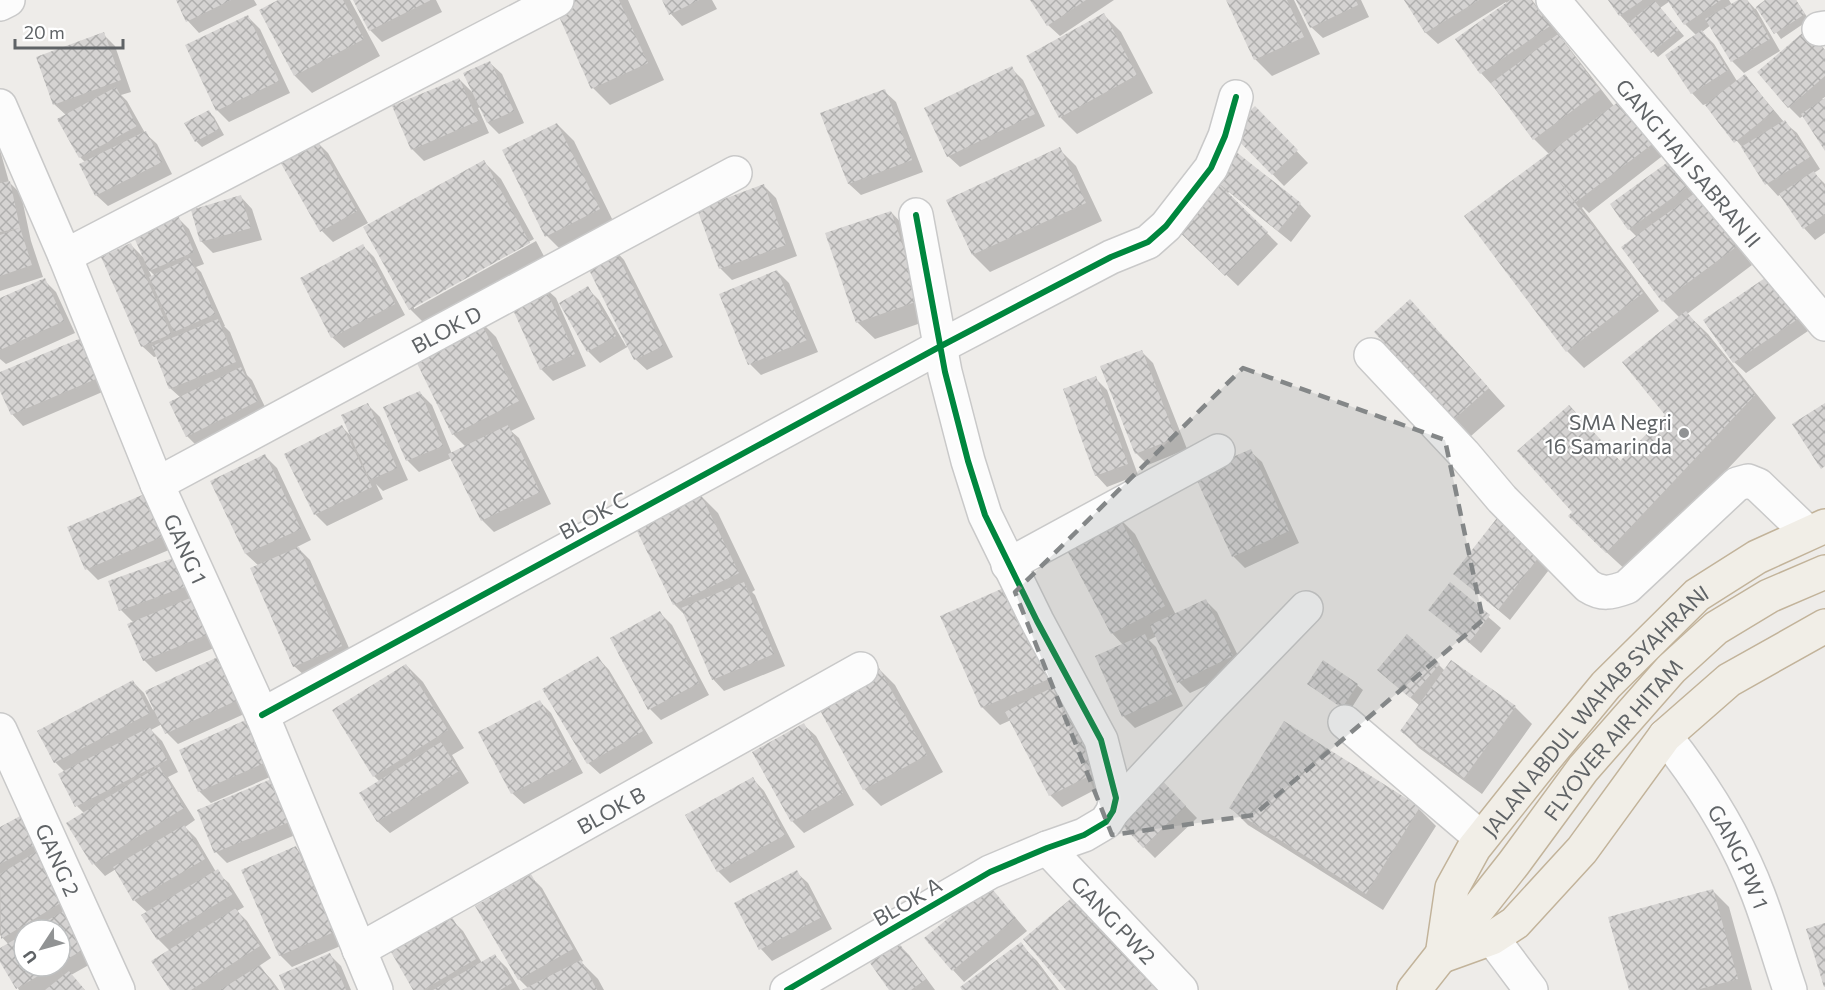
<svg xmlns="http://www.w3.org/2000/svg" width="1825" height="990" viewBox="0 0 1825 990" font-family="Commissioner,sans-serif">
	<defs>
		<pattern id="building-cross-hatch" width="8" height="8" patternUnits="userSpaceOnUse" patternTransform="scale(1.5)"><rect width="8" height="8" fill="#d5d3d2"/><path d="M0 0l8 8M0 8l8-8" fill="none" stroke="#b0afae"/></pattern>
	</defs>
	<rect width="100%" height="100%" fill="#eeece9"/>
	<path fill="#0003" fill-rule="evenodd" d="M177 0H254L257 5 199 33 188 21Z
		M281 0H350L380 56 312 93 295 76 261 11Z
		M354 0H436L442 12 382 42 370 30Z
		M564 0H628L664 80 610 105 593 88Z
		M664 0H712L717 9 682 26 671 14Z
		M1032 0H1114L1060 36 1048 25Z
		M1227 0H1294L1320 54 1272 76 1255 59Z
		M1298 0H1361L1369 17 1323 38 1311 27Z
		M1406 0H1532L1614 106 1665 154 1589 213 1583 207 1582 208 1659 311 1584 368 1567 351 1550 155 1534 139 1492 85 1481 73 1507 4 1506 2 1438 44 1426 33Z
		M1610 0H1729L1732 5 1740 0H1747L1755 9 1768 0H1796L1809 20 1781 39 1758 7 1756 9 1780 51 1744 73 1732 61 1711 25 1702 32 1714 44 1737 81 1745 76 1784 122 1797 133 1820 169 1814 173 1825 184V233L1815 240 1804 228 1781 194 1778 196 1767 184 1747 153 1706 104 1703 105 1692 93 1667 55 1697 36 1685 24 1670 1 1660 8 1684 36 1658 57 1620 15Z
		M1104 15 1121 32 1153 93 1077 134 1060 117Z
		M248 17 260 29 290 93 229 122 217 110Z
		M103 34 115 46 131 92 121 95 127 101 145 133 157 144 172 174 108 206 96 195 86 163 80 157 67 116 54 104Z
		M1825 50V97L1822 99 1825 100V149L1803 116 1800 118 1789 107Z
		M490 63 502 74 524 123 499 134 488 123 480 107 478 108 489 133 424 161 412 149 459 79 475 95Z
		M1011 68 1023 80 1045 126 960 167 948 156Z
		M884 91 896 102 923 172 861 195 849 184 822 114Z
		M1255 108 1308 163 1284 186 1231 131Z
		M209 112 214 117 224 135 202 147 196 141Z
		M557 124 574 141 616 227 564 253 547 236Z
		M316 141 328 153 368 223 333 242 322 231Z
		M1059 149 1076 166 1102 221 990 272 973 255 948 200Z
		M0 150 9 182 21 194 31 241 43 277 0 291Z
		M1672 161 1752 265 1687 314 1708 334 1776 418 1629 573 1591 538 1574 512 1569 407 1621 462 1667 415 1680 318 1663 301 1623 248 1637 237 1629 229Z
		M484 162 501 179 534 239 414 306V309L536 241 546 260 427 326 410 309Z
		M1214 180 1300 204 1311 216 1291 242 1229 192 1227 194 1278 244 1238 286 1172 223Z
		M764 186 776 198 797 256 732 280 720 268Z
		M241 197 252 209 262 240 213 253 201 241Z
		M891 212 908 230 938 317 875 339 857 322Z
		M177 217 189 229 204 264 196 267 201 272 225 326H224L230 332 247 375 252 380 268 413 199 448 187 436 171 403 181 398 170 388 158 356 154 357 142 346 131 245 145 259ZM148 269 155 276 152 277Z
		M363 246 374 257 405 315 344 348 332 337Z
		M613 248 624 260 673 357 647 370 635 359 629 346 600 363 588 351 561 303 587 288 599 300 626 346 628 345Z
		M777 271 789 283 818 352 761 375 750 364Z
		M44 280 56 292 75 333 6 364 0 359V300Z
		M544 287 556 298 586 366 553 381 541 369Z
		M1779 289 1808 331 1746 373 1734 362Z
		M1410 301 1505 406 1471 436 1454 419Z
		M479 320 496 337 535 419 511 431 519 438 551 504 494 532 482 520 452 458 419 472 407 460 420 393 432 405 452 454 466 447 453 434Z
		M85 337 114 387 23 426 12 414 0 387V374Z
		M1141 351 1153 363 1187 449 1148 465 1136 453Z
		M1095 378 1107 390 1138 475 1107 487 1096 475Z
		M368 405 380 417 408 480 383 491 376 484 383 499 327 526 315 514 342 427 353 438Z
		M1250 451 1262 462 1299 543 1245 568 1233 556Z
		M265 456 277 468 311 540 297 547 310 560 353 657 306 677 294 666 259 566 246 554 212 482Z
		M154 492 183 544 98 580 87 569Z
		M701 496 718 513 755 590 752 592 755 595 785 666 724 691 713 679 687 617 674 604Z
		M1118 517 1135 534 1176 615 1206 601 1217 612 1244 668 1190 693 1179 682 1157 636 1149 640 1156 647 1183 706 1135 728 1124 717 1097 657 1123 645 1112 633Z
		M1497 520 1552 566 1510 620 1455 574Z
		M175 558 226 643 156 672 144 660 134 623 121 610Z
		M1450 584 1501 628 1481 653 1430 609Z
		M1008 588 1110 782 1062 807 1050 795 1011 720 1000 725 982 707 942 617Z
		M660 613 672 625 709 695 661 720 650 709Z
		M222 657 253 710 178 744 167 733 162 724 151 730 162 741 178 772 168 777 195 820 185 827 196 838 216 872 229 883 244 907 237 911 247 921 271 958 259 966 271 979 279 990H171L170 951 158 939 148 913 134 900 116 869 105 876 94 864 84 813 77 806 65 772 55 762 133 682 144 693 153 710Z
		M598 658 609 670 653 743 600 774 588 763Z
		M406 665 423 682 464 748 452 755 469 783 390 833 378 822 361 794 380 782 374 776Z
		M1439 665 1445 671 1515 707 1532 724 1482 794 1419 748 1402 731 1420 706 1379 670Z
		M878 668 895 685 943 772 881 806 864 789Z
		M1357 685 1363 690 1349 712 1315 689Z
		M540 702 551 713 583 773 524 804 512 793Z
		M258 716 288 769 211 803 199 791Z
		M1284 723 1419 809 1436 826 1383 910 1248 825 1231 808Z
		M804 725 816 736 854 805 804 833 792 821Z
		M281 777 310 829 227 863 216 852Z
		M753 779 764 791 795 847 730 883 718 871Z
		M1159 779 1197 818 1155 858 1144 847Z
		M21 817 103 957 71 975 85 990H19L0 959V950L9 945 0 935V828ZM24 930H60V966H24Z
		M296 848 307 859 345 944 292 967 280 955Z
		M796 872 808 883 832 929 772 961 761 949 736 904Z
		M530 876 542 888 583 961 581 962 598 979 604 990H526L529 989 519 979Z
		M989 887 1027 931 964 982 953 970Z
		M1712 890 1729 907 1752 990H1630Z
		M451 919 463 931 482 963 495 956 507 968 520 990H415Z
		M898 944 909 955 935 990H891Z
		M1020 944 1037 961 1059 990H964Z
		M330 955 341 966 351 990H286Z"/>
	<path fill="url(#building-cross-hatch)" d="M176 0H231L186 22Z
		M278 0H343L364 39 294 76 259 10Z
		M353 0H431L369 31Z
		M561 0H619L648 63 591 89 553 3Z
		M662 0H699L669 15Z
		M1030 0H1086L1047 26Z
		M1226 0H1287L1304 37 1254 60Z
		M1296 0H1356L1358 5 1310 28Z
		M1404 0H1479L1425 33Z
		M1510 0H1531L1550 26 1480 74 1455 39Z
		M1608 0H1643L1619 16Z
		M1667 0H1721L1684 25Z
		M1738 0H1747L1770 39 1731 62 1705 19Z
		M1765 0H1796L1805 14 1774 34 1756 7Z
		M1655 1 1679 30 1651 53 1627 24Z
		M1104 13 1137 75 1059 118 1026 56Z
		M248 15 279 81 216 111 185 45Z
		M1807 29 1825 50V76L1788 108 1757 72Z
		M1702 30 1728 70 1691 94 1665 55Z
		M104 32 121 80 53 105 36 57Z
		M1558 34 1600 90 1533 140 1491 83Z
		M490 61 514 111 487 123 463 73Z
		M1012 66 1035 114 947 157 924 108Z
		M1745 74 1774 111 1734 143 1705 105Z
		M459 78 478 121 411 150 392 106Z
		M116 87 137 126 79 158 57 119Z
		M885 89 912 160 848 184 820 113Z
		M1825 98V151L1801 114Z
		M1622 99 1655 142 1576 202 1552 172 1643 293 1566 352 1464 216Z
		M1255 106 1298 150 1272 175 1229 131Z
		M209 110 219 129 195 142 184 123Z
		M1785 120 1810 157 1765 185 1741 147Z
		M557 123 600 209 545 237 502 150Z
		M146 131 162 162 95 196 79 164Z
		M316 139 357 211 320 232 279 160Z
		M1060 147 1086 203 972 255 946 200Z
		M1235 151 1301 203 1278 231 1216 181 1268 232 1225 276 1170 223Z
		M1672 159 1690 185 1628 230 1610 204Z
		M484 160 530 243 409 310 363 227Z
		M1814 171 1825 188V214L1803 229 1779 194Z
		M10 181 20 228 0 232V183Z
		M764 184 786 245 719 269 697 209Z
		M1695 193 1736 247 1662 302 1621 247Z
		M241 195 251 228 200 242 191 210Z
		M891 211 921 300 856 323 825 233Z
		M178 215 194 252 149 271 133 235Z
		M20 228 32 265 0 276V235Z
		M131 243 171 334 141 347 101 257Z
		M363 244 395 304 331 338 300 278Z
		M613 246 663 346 634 360 584 260Z
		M190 258 215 314 174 332 149 277Z
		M777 270 807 340 748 365 719 294Z
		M1768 276 1798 319 1733 363 1703 320Z
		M45 278 64 321 0 350V298Z
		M544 285 575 354 540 370 509 301Z
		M588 286 616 336 587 352 559 303Z
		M1410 299 1489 388 1453 420 1374 332Z
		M1686 311 1755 395 1606 553 1568 516 1572 512 1517 451 1569 405 1620 461 1665 415 1622 362Z
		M479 318 519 401 452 435 411 351Z
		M218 319 236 362 169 389 152 346Z
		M86 336 103 376 11 415 0 391V372Z
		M1142 350 1176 438 1135 454 1100 366Z
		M241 367 258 401 186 437 169 402Z
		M1096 376 1128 464 1095 476 1063 389Z
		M420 391 443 446 406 461 383 407Z
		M368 403 397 468 370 480 341 415Z
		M1825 403V466L1821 469 1792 424Z
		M342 425 372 487 314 515 284 454Z
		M508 425 540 492 481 521 448 454Z
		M1251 449 1289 531 1232 557 1194 474Z
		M265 454 301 529 245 554 210 481Z
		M154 490 173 532 85 570 67 527Z
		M701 495 739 573 673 605 635 527Z
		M1118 515 1165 606 1111 634 1063 543Z
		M1497 518 1542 553 1498 610 1453 574Z
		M299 547 342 646 293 667 250 568Z
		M176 557 187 586 119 611 108 581Z
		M744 582 774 654 712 680 681 608Z
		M1450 582 1490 615 1469 643 1428 610Z
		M1008 586 1049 679 981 708 940 616Z
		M200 594 216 631 143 661 127 624Z
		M1206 599 1233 656 1177 683 1150 625Z
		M660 611 699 683 648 710 610 638Z
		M1145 634 1173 694 1122 717 1095 656Z
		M1407 634 1440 664 1410 698 1377 670Z
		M222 655 242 698 165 734 145 691Z
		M598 656 643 731 587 764 542 689Z
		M1323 660 1358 684 1342 708 1307 684Z
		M1451 660 1516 706 1464 778 1400 731Z
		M406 664 448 730 373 777 332 710Z
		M878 666 927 755 863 790 815 701Z
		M133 680 150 713 54 763 37 731Z
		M1055 686 1099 771 1049 796 1005 712Z
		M540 700 573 761 511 794 478 732Z
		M259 714 278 757 198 792 179 750Z
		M1284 721 1420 807 1366 894 1229 808Z
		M804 723 843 793 791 822 752 752Z
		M150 727 167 760 75 807 58 774Z
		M441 742 459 771 377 822 359 793Z
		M159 766 184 808 92 865 66 823Z
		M281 775 299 818 214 853 197 810Z
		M753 777 785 835 717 872 685 815Z
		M1159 777 1186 806 1143 848 1116 818Z
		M22 815 37 844 0 864V827Z
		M184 825 205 859 133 901 113 867Z
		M296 846 334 932 279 956 241 870Z
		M41 849 69 898 1 939 0 874Z
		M218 869 233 894 157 940 141 915Z
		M797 870 822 917 759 950 734 903Z
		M531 874 573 949 518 980 475 906Z
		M989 885 1016 918 952 971 924 938Z
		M1713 889 1738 979 1696 990H1629L1608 917Z
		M1080 891 1163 990H1066L1023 939Z
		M70 907 92 945 60 963V930H31Z
		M236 908 260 946 191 990H170L151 961Z
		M452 917 476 959 423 990H413L391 952Z
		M1825 923V987H1824L1806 929Z
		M24 934V966H55L16 989 0 962V948Z
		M898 942 926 979 911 990H889L870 963Z
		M1021 942 1056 990H962L960 987Z
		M330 953 346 990H285L279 975Z
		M495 954 512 983 500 990H433Z
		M581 960 597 990H522Z
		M260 965 276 990H220Z
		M69 971 85 990H45Z"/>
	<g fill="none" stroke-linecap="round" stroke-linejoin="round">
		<g stroke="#c9c9c9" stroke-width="36">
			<g id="minor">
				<path id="s1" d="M1553 0 1825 324"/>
				<path d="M0 4 8 0"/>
				<path d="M1819 29 1825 28"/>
				<path id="s2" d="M0 106 65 256 157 484 262 715 376 990"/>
				<path d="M65 256 557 0"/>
				<path d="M1371 355 1464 454 1502 499 1588 586C1602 595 1611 593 1627 587L1737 484 1748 481 1758 485 1808 533"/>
				<path id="s3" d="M157 484 735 173"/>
				<path d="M1008 565 1218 451"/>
				<path d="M262 715 941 346 1111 257 1148 242 1166 226 1211 168 1225 136 1236 97"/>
				<path d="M1345 722 1481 838"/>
				<path id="s4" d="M0 730 118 990"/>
				<path id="s5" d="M1665 736C1703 784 1736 836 1758 894 1770 925 1779 958 1790 990"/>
				<path d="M1113 811 1212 705 1306 608"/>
				<path id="s6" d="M1047 848 1181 990"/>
				<path d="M1492 938 1531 990"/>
				<path id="s7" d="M359 950 861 669"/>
				<path d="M787 990 990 872 1047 848 1084 835 1106 822 1113 811 1116 798 1101 740 1037 621 985 515 968 461 945 372 916 215"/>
			</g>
		</g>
		<g stroke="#c2b39a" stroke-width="36">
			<g id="trunk">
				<path id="s8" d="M1442 956 1452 888 1474 848 1544 760 1606 685 1697 595 1757 557 1825 526"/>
				<path d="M1442 956 1492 938 1515 923 1582 850 1665 736 1729 680 1825 626"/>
				<path id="s9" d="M1414 990 1514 863 1583 769 1671 669 1716 628 1769 596 1825 572"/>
			</g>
		</g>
		<use href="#minor" stroke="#fcfcfc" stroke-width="33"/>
		<use href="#trunk" stroke="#f1eee7" stroke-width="33"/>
		<g stroke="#fff" stroke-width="10">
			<path id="cycleway" d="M262 715 941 346 1111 257 1148 242 1166 226 1211 168 1225 136 1236 97
				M787 990 990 872 1047 848 1084 835 1106 822 1113 811 1116 798 1101 740 1037 621 985 515 968 461 945 372 916 215"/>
		</g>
		<use href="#cycleway" stroke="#00873e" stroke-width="6"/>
	</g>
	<path fill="#848788" fill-opacity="0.2" stroke="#848788" stroke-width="4.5" stroke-dasharray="12 8" stroke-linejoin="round" d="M1243 368 1445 440 1483 620 1254 815 1112 835 1015 592Z"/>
	<circle fill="#919394" stroke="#fff" stroke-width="2" cx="1684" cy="433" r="6"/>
	<g text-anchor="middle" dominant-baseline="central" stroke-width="4.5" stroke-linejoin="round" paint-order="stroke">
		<g font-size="21" fill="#5f6366" stroke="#fff">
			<text stroke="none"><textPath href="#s1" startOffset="212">GANG HAJI SABRAN II</textPath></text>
			<text stroke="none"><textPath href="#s3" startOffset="328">BLOK D</textPath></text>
			<text transform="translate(593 515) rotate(-29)">BLOK C</text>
			<text stroke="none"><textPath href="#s2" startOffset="480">GANG 1</textPath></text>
			<text stroke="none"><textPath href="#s8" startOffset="298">JALAN ABDUL WAHAB SYAHRANI</textPath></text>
			<text stroke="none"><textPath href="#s9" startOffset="320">FLYOVER AIR HITAM</textPath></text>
			<text stroke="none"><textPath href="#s7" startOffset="288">BLOK B</textPath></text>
			<text stroke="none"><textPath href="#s5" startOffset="142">GANG PW 1</textPath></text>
			<text stroke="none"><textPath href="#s4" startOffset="142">GANG 2</textPath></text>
			<text transform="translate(907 901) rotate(-30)">BLOK A</text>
			<text stroke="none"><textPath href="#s6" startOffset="98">GANG PW2</textPath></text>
		</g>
		<g font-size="21" fill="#5f6366" stroke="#fff" text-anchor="end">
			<text x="1672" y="421">SMA Negri<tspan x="1672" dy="24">16 Samarinda</tspan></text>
		</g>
	</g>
	<g transform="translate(42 948) rotate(234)"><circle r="28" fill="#ffffff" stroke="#bfc1c2" stroke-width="1.5"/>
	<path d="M0-4.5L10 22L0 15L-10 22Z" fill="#919394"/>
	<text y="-9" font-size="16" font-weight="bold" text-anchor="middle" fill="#5f6366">U</text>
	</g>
	<path d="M15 39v9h108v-9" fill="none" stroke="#5f6366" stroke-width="3"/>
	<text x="24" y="39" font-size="18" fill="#5f6366" stroke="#ffffff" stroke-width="4.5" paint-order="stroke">20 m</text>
</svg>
